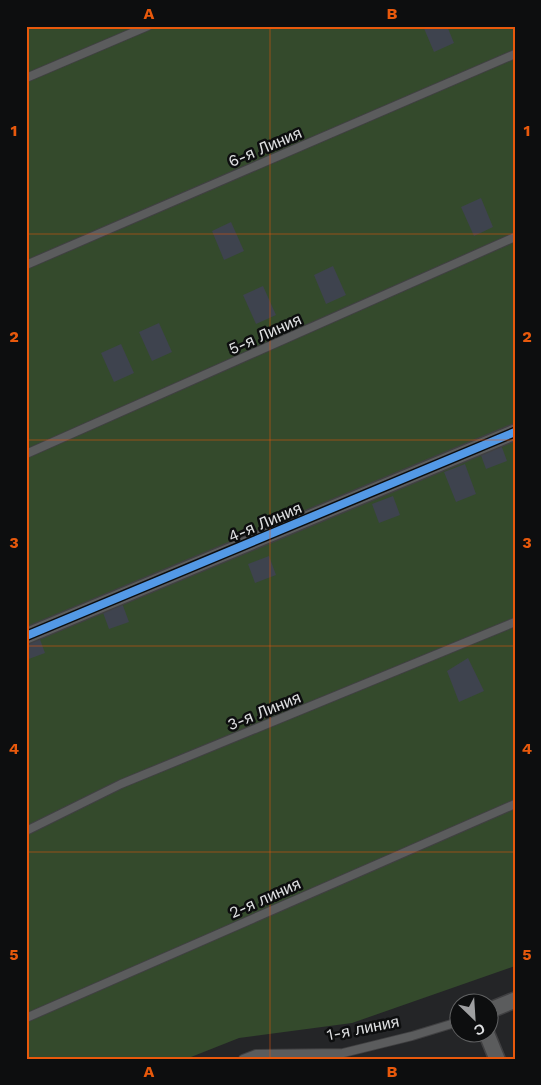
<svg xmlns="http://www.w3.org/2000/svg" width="541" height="1085" viewBox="0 0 541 1085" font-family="'Work Sans',sans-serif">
	<rect width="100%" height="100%" fill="#242527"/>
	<path fill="#344a2c" d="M26 26H515V966L352 1023 239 1038 186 1059H26Z"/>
	<path fill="#3e434e" d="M423 26H447L454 43 434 52Z
		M481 198 493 227 474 236 461 207Z
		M231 222 244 251 224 260 212 231Z
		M333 266 346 295 326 304 314 275Z
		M263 286 276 315 256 324 243 295Z
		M159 323 172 352 152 361 139 332Z
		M121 344 134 373 114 382 101 353Z
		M500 442 507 461 486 469 479 450Z
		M465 464 476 494 456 502 444 472Z
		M393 496 400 515 379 523 372 504Z
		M269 556 276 575 255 583 248 564Z
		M122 603 129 622 109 629 102 610Z
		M38 634 45 653 26 660V638Z
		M468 658 484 691 459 702 447 671Z"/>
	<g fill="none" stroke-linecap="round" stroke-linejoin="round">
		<g stroke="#404042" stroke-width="10">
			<path id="lane" d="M26 78 148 26
				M26 265 515 54
				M26 454 515 237
				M26 831 121 784 515 622
				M26 1018 515 804
				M243 1059 256 1054 343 1053 412 1036 458 1022"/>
		</g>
		<g stroke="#404042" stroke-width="18">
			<path id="street" d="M26 636 515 432
				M488 1011 515 1000
				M486 1032 497 1059"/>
		</g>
		<use href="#lane" stroke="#5b5c5d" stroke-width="8"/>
		<use href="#street" stroke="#5b5c5d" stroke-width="15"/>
		<g stroke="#0d0e0f" stroke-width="11">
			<path id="cycleway" d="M26 636 515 432"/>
		</g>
		<use href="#cycleway" stroke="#5399e6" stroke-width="8"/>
	</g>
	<path fill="none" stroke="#e8590c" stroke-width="1" stroke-opacity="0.55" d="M270 26V1059M26 234H515M26 440H515M26 646H515M26 852H515"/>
	<g text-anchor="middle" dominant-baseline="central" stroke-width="5" stroke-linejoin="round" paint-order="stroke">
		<g font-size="16" fill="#dfe0e2" stroke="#0d0e0f">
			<text transform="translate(265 147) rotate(-23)">6-я Линия</text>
			<text transform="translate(265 334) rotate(-24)">5-я Линия</text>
			<text transform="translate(265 522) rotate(-23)">4-я Линия</text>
			<text transform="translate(264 711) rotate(-22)">3-я Линия</text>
			<text transform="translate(265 898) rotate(-24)">2-я линия</text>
			<text transform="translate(363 1028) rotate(-11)">1-я линия</text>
		</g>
	</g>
	<rect width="541" height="1085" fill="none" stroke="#0d0e0f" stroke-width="55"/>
	<g transform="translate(474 1018) rotate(155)"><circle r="24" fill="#0d0e0f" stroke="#616263"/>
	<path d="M0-4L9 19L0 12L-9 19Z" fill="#9e9fa1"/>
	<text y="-8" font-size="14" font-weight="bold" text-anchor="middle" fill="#dfe0e2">С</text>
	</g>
	<rect x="28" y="28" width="486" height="1030" fill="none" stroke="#e8590c" stroke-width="2"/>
	<g font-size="16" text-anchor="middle" font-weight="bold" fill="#e8590c">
		<text x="149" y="19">A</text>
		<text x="392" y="19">B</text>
		<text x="14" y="136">1</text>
		<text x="527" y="136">1</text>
		<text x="14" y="342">2</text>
		<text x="527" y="342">2</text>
		<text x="14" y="548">3</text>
		<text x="527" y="548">3</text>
		<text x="14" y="754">4</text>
		<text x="527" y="754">4</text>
		<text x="14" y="960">5</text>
		<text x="527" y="960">5</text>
		<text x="149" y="1077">A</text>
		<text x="392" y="1077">B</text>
	</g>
</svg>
